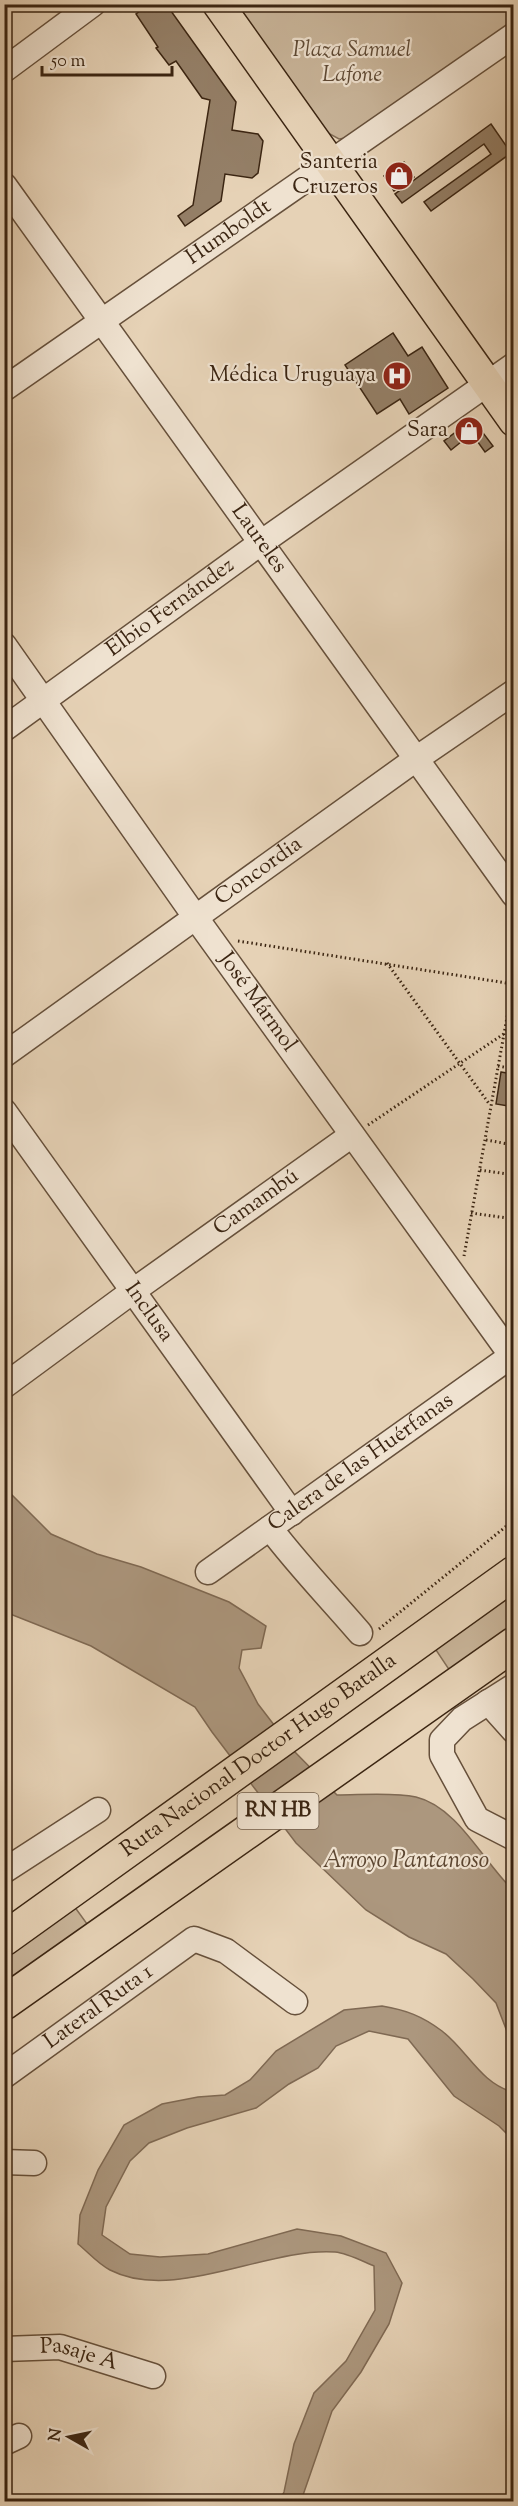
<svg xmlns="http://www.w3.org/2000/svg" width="518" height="2506" viewBox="0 0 518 2506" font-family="'Sorts Mill Goudy',serif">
	<rect width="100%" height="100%" fill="#e6d2b6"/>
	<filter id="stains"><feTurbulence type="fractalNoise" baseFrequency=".00333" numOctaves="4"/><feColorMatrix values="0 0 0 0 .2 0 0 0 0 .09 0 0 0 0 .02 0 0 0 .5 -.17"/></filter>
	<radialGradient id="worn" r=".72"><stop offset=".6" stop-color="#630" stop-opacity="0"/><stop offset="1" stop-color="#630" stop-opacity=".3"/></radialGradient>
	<path fill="#c9b59a" stroke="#826d56" stroke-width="1.5" d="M237 5H513V22L352 137 339 139 328 133Z
		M513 1591V1625L450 1671 434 1647Z
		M74 1906 90 1928 5 1988 4 1956Z"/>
	<path fill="#ac977e" stroke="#7f6953" stroke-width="1.5" d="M4 1487 51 1534 97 1554 141 1567 229 1602 266 1626 261 1648 242 1650 239 1668 258 1704 294 1751 337 1795C361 1795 393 1792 416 1797 458 1807 484 1863 513 1890V2047L496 2003 473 1979 446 1954 409 1937 366 1910 296 1843 212 1732 195 1707 91 1646 5 1612Z
		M382 2006C406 2010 422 2016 442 2031 467 2050 481 2084 513 2092V2140L499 2126 454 2096 408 2039 369 2031 336 2046 318 2068 289 2084 256 2108 187 2128 149 2143 130 2161 106 2207 102 2235 130 2254 160 2257 208 2254 297 2229 341 2236 386 2253 402 2283 389 2324 361 2372 332 2411 301 2501H279L284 2492 294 2444 314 2393 346 2361 375 2310 374 2266C362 2261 347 2253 335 2252 267 2247 174 2303 110 2270 98 2264 88 2252 78 2244L80 2215 98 2170 124 2125 162 2104 198 2097 225 2095 250 2080 276 2051 344 2010Z"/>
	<path fill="#947f67" stroke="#3b2512" stroke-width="1.5" d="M150 4H166L236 102 232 130 258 134 263 141 258 173 252 178 225 174 221 201 185 226 178 216 193 205 210 100 202 98 176 61 169 65 156 48 158 47 136 14Z
		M491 124 511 153 431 211 424 202 491 154 484 144 402 203 395 194Z
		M404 162 414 177 394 191 384 176Z
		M393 333 408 356 422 347 448 388 409 414 400 399 377 414 345 365Z
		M465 425H477L493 446 485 452 475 438H466L451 450 444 441Z
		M501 1072 514 1074V1107L496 1104Z"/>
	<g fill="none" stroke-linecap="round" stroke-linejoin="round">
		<g stroke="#66503b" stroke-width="27">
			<g id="minor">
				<path d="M4 70 93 4"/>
				<path id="s1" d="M4 185 514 895"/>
				<path id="s2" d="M4 389 514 35"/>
				<path id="s3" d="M4 645 196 918 514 1359"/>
				<path id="s4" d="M4 729 262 542 514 365"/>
				<path id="s5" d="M4 1055 416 759 514 692"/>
				<path id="s6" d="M4 1111 292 1513"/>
				<path id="s7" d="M4 1386 133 1291 352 1135"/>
				<path d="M270 1528C298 1565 330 1598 360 1633"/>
				<path id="s8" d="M208 1572 514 1354"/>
				<path d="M514 1686 462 1719 442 1740V1755L477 1819 514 1838"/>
				<path d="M488 1702 514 1731"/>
				<path d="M4 1871 98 1810"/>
				<path id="s9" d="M4 2076 194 1939 226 1951 295 2002"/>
				<path d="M4 2162 34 2163"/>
				<path id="s10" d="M4 2349 60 2347 153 2376"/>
				<path d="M4 2443 19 2436"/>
			</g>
		</g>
		<g stroke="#3b2512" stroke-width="33">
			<path id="major" d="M218 4 514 421"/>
		</g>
		<g stroke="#3b2512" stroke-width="36">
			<g id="highway">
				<path id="s11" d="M4 1939 514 1573"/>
				<path d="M4 2003 514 1644"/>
			</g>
		</g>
		<path stroke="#3b2512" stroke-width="3" stroke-dasharray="1.5 3" stroke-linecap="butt" d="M238 941 513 984 464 1256
			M387 963 490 1105
			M498 1066 514 1069
			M368 1125 514 1027
			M486 1140 514 1145
			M480 1170 514 1175
			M471 1213 514 1219
			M379 1629 514 1520"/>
		<use href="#minor" stroke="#efe2d0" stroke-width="24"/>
		<use href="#major" stroke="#e6d2b6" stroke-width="30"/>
		<use href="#highway" stroke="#e6d2b6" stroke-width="33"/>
	</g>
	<defs>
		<g id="shop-disc" transform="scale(1.5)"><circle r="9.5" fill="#8f2418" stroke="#efe2d0"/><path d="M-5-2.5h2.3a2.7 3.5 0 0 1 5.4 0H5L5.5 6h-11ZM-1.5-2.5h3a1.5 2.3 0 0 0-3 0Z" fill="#fff"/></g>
		<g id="hospital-disc" transform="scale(1.5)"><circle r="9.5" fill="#8f2418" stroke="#efe2d0"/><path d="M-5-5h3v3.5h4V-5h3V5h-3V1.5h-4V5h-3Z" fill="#fff"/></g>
	</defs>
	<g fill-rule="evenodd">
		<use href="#shop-disc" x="399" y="176"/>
		<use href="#hospital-disc" x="397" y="376"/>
		<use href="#shop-disc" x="469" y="431"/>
	</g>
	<g text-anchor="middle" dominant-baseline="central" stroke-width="4.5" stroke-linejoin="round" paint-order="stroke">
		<rect fill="#efe2d0" stroke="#715e4b" stroke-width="1.5" x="237.5" y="1793" width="81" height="36" rx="4.5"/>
		<g font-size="21" font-weight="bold" fill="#3b2512">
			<text x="278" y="1811">RN HB</text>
		</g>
		<g font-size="22" font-style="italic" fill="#5e4934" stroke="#efe2d0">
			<text x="352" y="51">Plaza Samuel<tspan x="352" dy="25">Lafone</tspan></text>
		</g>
		<g font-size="22" fill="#3b2512" stroke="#efe2d0" text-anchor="end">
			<text x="378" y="163">Santeria<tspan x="378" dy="25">Cruzeros</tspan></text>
			<text x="376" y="376">Médica Uruguaya</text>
			<text x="448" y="431">Sara</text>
		</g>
		<g font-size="22" fill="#3b2512" stroke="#efe2d0">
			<text stroke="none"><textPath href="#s2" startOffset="274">Humboldt</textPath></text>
			<text stroke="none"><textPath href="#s1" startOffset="436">Laureles</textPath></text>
			<text stroke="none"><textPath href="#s4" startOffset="206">Elbio Fernández</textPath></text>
			<text stroke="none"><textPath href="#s5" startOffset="314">Concordia</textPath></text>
			<text stroke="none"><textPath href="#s3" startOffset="438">José Mármol</textPath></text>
			<text stroke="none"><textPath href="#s7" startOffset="312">Camambú</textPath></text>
			<text stroke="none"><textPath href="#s6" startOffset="248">Inclusa</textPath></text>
			<text stroke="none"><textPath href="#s8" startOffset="188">Calera de las Huérfanas</textPath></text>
			<text stroke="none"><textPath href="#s11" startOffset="314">Ruta Nacional Doctor Hugo Batalla</textPath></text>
			<text stroke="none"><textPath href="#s9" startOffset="117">Lateral Ruta 1</textPath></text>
			<text stroke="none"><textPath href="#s10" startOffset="76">Pasaje A</textPath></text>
		</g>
		<g font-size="24" font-style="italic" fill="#5d4732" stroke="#efe2d0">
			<text x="406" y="1861">Arroyo Pantanoso</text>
		</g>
	</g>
	<rect width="518" height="2506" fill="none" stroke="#e6d2b6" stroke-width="24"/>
	<rect x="6" y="6" width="506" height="2494" fill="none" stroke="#3b2512" stroke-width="3"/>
	<rect x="12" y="12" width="494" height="2482" fill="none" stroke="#3b2512" stroke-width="1.5"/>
	<g transform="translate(69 2437) rotate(279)" stroke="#efe2d0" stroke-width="4.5" paint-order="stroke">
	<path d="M0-4.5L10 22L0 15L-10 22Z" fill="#3b2512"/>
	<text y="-9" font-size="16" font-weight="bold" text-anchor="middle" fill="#3b2512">N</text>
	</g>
	<path d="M42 66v9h130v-9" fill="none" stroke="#3b2512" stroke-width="3"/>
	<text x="51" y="66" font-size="18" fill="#3b2512" stroke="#efe2d0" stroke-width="4.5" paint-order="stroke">50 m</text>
	<rect width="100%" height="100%" filter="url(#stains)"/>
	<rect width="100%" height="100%" fill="url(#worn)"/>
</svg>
